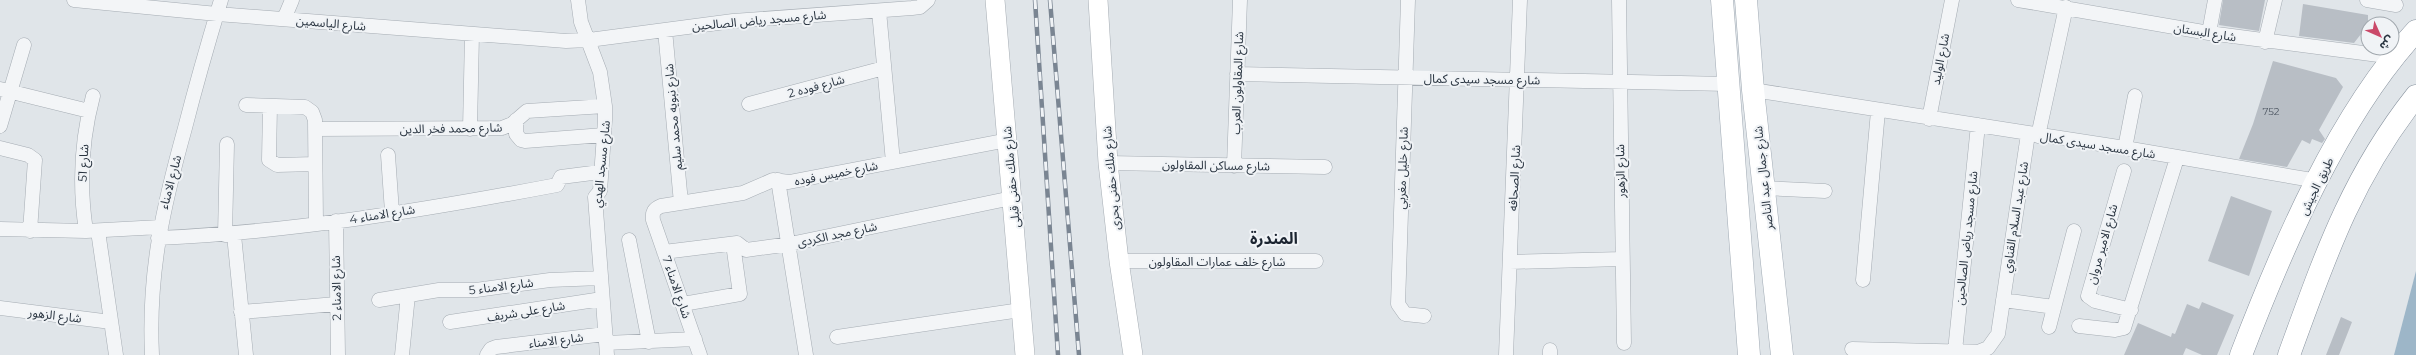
<svg xmlns="http://www.w3.org/2000/svg" width="2416" height="355" viewBox="0 0 2416 355" font-family="Montserrat,'Noto Sans Arabic',sans-serif">
	<rect width="100%" height="100%" fill="#e0e5e9"/>
	<path fill="#9db6c8" d="M2416 271V355H2394Z"/>
	<path fill="#b8bec5" d="M2223 0H2265L2259 31 2219 25Z
		M2303 4 2368 15V25L2354 43 2299 36Z
		M2273 61 2336 78 2343 87 2319 130 2325 139 2322 143 2312 139 2310 144 2302 140 2287 167 2239 159 2253 124Z
		M2231 196 2272 211 2249 276 2208 261Z
		M2202 302 2234 315 2217 355H2202L2186 348 2183 355H2124L2138 323 2171 337 2172 333 2175 334 2187 304 2199 309Z
		M2341 317 2352 322 2339 355H2326Z"/>
	<g fill="none" stroke-linecap="round" stroke-linejoin="round">
		<g stroke="#a5acb3" stroke-width="15">
			<path id="street" d="M74 0 217 14 566 41 589 40 733 21 912 8 920 7 928 0
				M578 0 581 22 600 72 605 106V120L600 191 595 197 607 355
				M1408 0 1398 304 1405 314 1424 316
				M1619 0 1624 343
				M2018 0 2209 33 2394 57
				M2367 0 2396 5
				M879 11 893 162
				M284 19 292 0
				M665 30 681 203
				M2209 33 2215 0
				M2265 42 2275 0
				M1237 74 1728 84
				M0 89 89 111
				M1753 90 2125 148 2318 181
				M749 104 884 68
				M246 105 305 107 312 112 315 120 316 224
				M270 106 269 160 277 165 315 164
				M1929 119 1952 0
				M516 120V134L521 140 525 141 604 135
				M0 126 24 45
				M315 129 502 128 512 124 527 111 605 106
				M470 129 472 34
				M2038 136 2066 7
				M0 148 28 155 35 160 30 231
				M2125 148 2135 96
				M388 155 392 212
				M1108 163 1325 167
				M1234 166 1240 0
				M2124 171 2088 296 2095 301 2131 310
				M778 180 806 355
				M1764 188 1825 191
				M336 221 338 355
				M0 229 86 231 160 227
				M86 231C79 185 81 141 93 96
				M98 231 116 355
				M225 235 227 144
				M234 235 246 355
				M158 238C292 232 425 210 557 185L561 177 600 172
				M629 240 649 342
				M664 252 737 243 746 250 790 244 1012 198
				M1119 261H1316
				M1510 262 1622 259
				M1863 280 1878 111
				M379 300 439 290H476L550 280 601 278
				M2003 300 2054 307
				M683 304 740 294 733 244
				M0 308 111 322
				M241 312 336 304
				M450 322 602 299
				M2079 326 2115 330 2124 328 2177 158
				M2049 327 2074 231
				M837 337 1021 310
				M606 343 695 339
				M1852 349 1978 352 1988 348 1998 334 2028 134
				M1550 350V355
				M1955 351 1978 125
				M152 355C148 273 163 207 185 128 196 85 208 43 221 0
				M402 355 408 295
				M487 355 491 349 496 347 605 334
				M700 355 653 220C652 212 654 209 661 206L743 193 773 180 789 182 1008 140
				M1506 355 1520 0"/>
		</g>
		<g stroke="#a5acb3" stroke-width="20">
			<path id="secondary" d="M995 0 1025 355
				M1098 0 1108 163 1119 261 1133 355"/>
		</g>
		<g stroke="#a0aab4" stroke-width="23">
			<path id="primary" d="M1722 0 1749 355
				M1746 0 1753 90 1782 355"/>
		</g>
		<g stroke="#88939f" stroke-width="23">
			<path id="highway" d="M2241 355C2282 248 2338 115 2416 31
				M2289 355C2324 259 2351 178 2416 96"/>
		</g>
		<use href="#street" stroke="#f3f5f7" stroke-width="14"/>
		<use href="#secondary" stroke="#fff" stroke-width="19"/>
		<use href="#primary" stroke="#fff" stroke-width="22"/>
		<use href="#highway" stroke="#fff" stroke-width="22"/>
		<g stroke="#7a8592" stroke-width="4.5">
			<path id="rail" d="M1035 0 1058 355
				M1050 0 1079 355"/>
		</g>
		<use href="#rail" stroke="#f0f3f6" stroke-width="3" stroke-dasharray="9" stroke-linecap="butt"/>
	</g>
	<g text-anchor="middle" dominant-baseline="central" stroke-width="4" stroke-linejoin="round" paint-order="stroke">
		<g font-size="10" fill="#4d5661">
			<text x="2271" y="111">752</text>
		</g>
		<g font-size="12" fill="#293440" stroke="#f0f3f6">
			<text transform="translate(759 20) rotate(-5)">شارع مسجد رياض الصالحين</text>
			<text transform="translate(331 23) rotate(5)">شارع الياسمين</text>
			<text transform="translate(2205 32) rotate(9)">شارع البستان</text>
			<text transform="translate(1940 59) rotate(-79)">شارع الوليد</text>
			<text transform="translate(1482 79) rotate(1)">شارع مسجد سيدى كمال</text>
			<text transform="translate(1237 83) rotate(-88)">شارع المقاولون العرب</text>
			<text transform="translate(816 86) rotate(-15)">شارع فوده 2</text>
			<text transform="translate(673 117) rotate(-95)">شارع نبويه محمد سليم</text>
			<text transform="translate(451 128) rotate(-1)">شارع محمد فخر الدين</text>
			<text transform="translate(2098 145) rotate(9)">شارع مسجد سيدى كمال</text>
			<text transform="translate(83 163) rotate(-87)">شارع 51</text>
			<text transform="translate(601 164) rotate(-84)">شارع مسجد الهدي</text>
			<text transform="translate(1216 165) rotate(1)">شارع مساكن المقاولون</text>
			<text transform="translate(1402 168) rotate(-88)">شارع خليل مغربي</text>
			<text transform="translate(1620 171) rotate(-91)">شارع الزهور</text>
			<text transform="translate(836 173) rotate(-11)">شارع خميس فوده</text>
			<text transform="translate(1011 177) rotate(-95)">شارع ملك حفنى قبلى</text>
			<text transform="translate(1111 178) rotate(-95)">شارع ملك حفنى بحرى</text>
			<text transform="translate(1514 178) rotate(-87)">شارع الصحافه</text>
			<text transform="translate(1763 178) rotate(-96)">شارع جمال عبد الناصر</text>
			<text transform="translate(170 182) rotate(-75)">شارع الامناء</text>
			<text transform="translate(2316 186) rotate(-64)">طريق الجيش</text>
			<text transform="translate(382 214) rotate(-9)">شارع الامناء 4</text>
			<text transform="translate(2015 217) rotate(-81)">شارع عبد السلام القناوي</text>
			<text transform="translate(837 234) rotate(-12)">شارع مجد الكردى</text>
			<text transform="translate(1966 238) rotate(-84)">شارع مسجد رياض الصالحين</text>
			<text transform="translate(2102 244) rotate(-74)">شارع الامير مروان</text>
			<text x="1217" y="261">شارع خلف عمارات المقاولون</text>
			<text transform="translate(501 286) rotate(-7)">شارع الامناء 5</text>
			<text transform="translate(677 287) rotate(71)">شارع الامناء 7</text>
			<text transform="translate(336 288) rotate(-91)">شارع الامناء 2</text>
			<text transform="translate(526 311) rotate(-9)">شارع على شريف</text>
			<text transform="translate(55 315) rotate(7)">شارع الزهور</text>
			<text transform="translate(556 340) rotate(-7)">شارع الامناء</text>
		</g>
		<g font-size="16" font-weight="bold" fill="#1c2531" stroke="#f0f3f6">
			<text x="1274" y="238">المندرة</text>
		</g>
	</g>
	<g transform="translate(2380 36) rotate(135)"><circle r="19" fill="#f0f3f6" stroke="#a0a7ad"/>
	<path d="M0-3L7 15L0 10L-7 15Z" fill="#ca4969"/>
	<text y="-6" font-size="11" font-weight="bold" text-anchor="middle" fill="#293440">ش</text>
	</g>
</svg>
